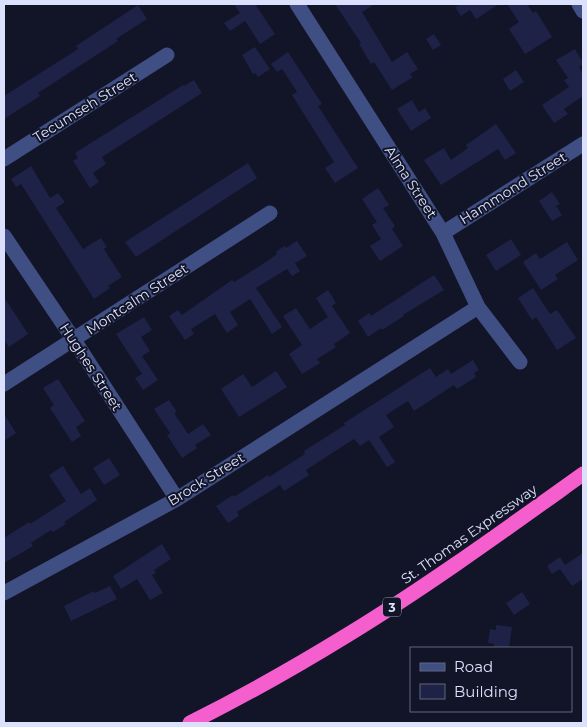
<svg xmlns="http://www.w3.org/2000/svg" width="587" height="727" viewBox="0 0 587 727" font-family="Montserrat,sans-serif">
	<rect width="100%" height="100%" fill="#121427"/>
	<path fill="#1f2247" d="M234 4H255L275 34 260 44 245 21 230 31 224 23 240 13Z
		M335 4H375L362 12 392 62 407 52 418 69 410 74 413 77 392 90 374 62 371 64 359 44 361 43Z
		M461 4H499L476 19 470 10 461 16 455 7Z
		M507 4H527L533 13 536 11 552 37 525 54 509 29 519 22Z
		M138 5 147 19 116 39 118 41 38 93 40 96 4 119V96L78 49 76 46Z
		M434 34 441 45 433 50 426 39Z
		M255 47 270 69 258 77 255 73 253 74 242 55Z
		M575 49 583 63 579 67 583 74V96L564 109 568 114 554 123 542 105 569 87 564 80 568 78 556 60Z
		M288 52 322 104 318 106 358 168 335 183 325 168 334 162 292 95 297 92 282 69 277 72 271 64Z
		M516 70 524 82 510 91 503 79Z
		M194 80 202 93 102 157 106 164 93 173 99 182 90 188 73 161 78 158 75 153 183 85 184 86Z
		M412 100 419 112 425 108 431 118 411 131 397 109Z
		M496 124 516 153 505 160 498 149 441 185 424 160 444 148 451 160 468 148 466 145Z
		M248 163 257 178 136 257 125 242Z
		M31 166 50 198 58 193 65 202 56 208 83 249 101 238 107 247 104 249 122 277 108 286 110 288 94 299 21 184 16 187 11 179Z
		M378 188 389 205 383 208 395 226 392 229 403 246 380 261 370 246 381 239 372 225 377 222 362 199Z
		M552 192 560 204 556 206 562 215 552 221 539 201Z
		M511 239 521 255 496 271 486 255Z
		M297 241 307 256 295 263 300 271 292 276 287 269 256 288 282 327 272 334 250 299 230 312 238 325 227 333 215 314 191 329 194 334 185 340 169 316 178 310 182 315 232 280 234 282 269 260 277 254 276 252 284 246 286 248Z
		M567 242 578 260 555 275 558 279 541 290 523 262 536 253 540 259Z
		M434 275 444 290 403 315 404 316 382 330 381 328 368 337 358 321 369 313 371 316Z
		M533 288 550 314 557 310 576 338 557 350 536 317 532 320 518 298Z
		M328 290 336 303 332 306 350 333 334 344 336 347 317 359 320 363 302 374 289 354 302 345 283 316 296 308 310 329 328 317 316 298Z
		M4 297 28 334 9 347 4 340Z
		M144 317 152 330 141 337 150 351 142 356 158 380 143 390 135 378 142 374 116 334Z
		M473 360 479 370 474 373 476 377 457 389 454 385 414 411 408 401 386 415 394 427 379 437 395 462 387 467 369 440 360 446 354 439 306 470 309 475 284 491 280 485 256 500 237 512 239 516 228 523 216 506 233 495 234 497 268 475 269 477 305 454 304 451 345 425 344 423 430 368 436 377 448 369 451 374Z
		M276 371 287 387 239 417 221 389 243 374 252 387Z
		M58 379 85 421 76 427 81 436 72 442 50 408 54 405 43 388Z
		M169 400 177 412 174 413 188 434 203 424 211 435 195 445 197 448 182 458 167 435 170 433 154 409Z
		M4 414 16 433 4 441Z
		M109 458 120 475 104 485 93 468Z
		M63 466 81 494 90 488 97 500 64 522 66 524 53 532 51 530 31 543 33 546 4 563V538L29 522 30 524 66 501 49 475Z
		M162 544 171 559 154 570 156 573 152 575 163 593 150 600 137 579 121 589 113 576Z
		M583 553V579L572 586 560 569 552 574 547 566 560 557 565 565Z
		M110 586 117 599 71 621 64 606 94 591 95 593Z
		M522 592 530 604 514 615 506 603Z
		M496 625 512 627 509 648H494V644L488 643 490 629 496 630Z"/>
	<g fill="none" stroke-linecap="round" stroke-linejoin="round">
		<path stroke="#404f83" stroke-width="15" d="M297 4 443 233 478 307 520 362
			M579 4 583 11
			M4 159 167 55
			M443 233 583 144
			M4 236 74 340 177 499
			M4 384 270 213
			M4 593 177 499 478 307"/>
		<path stroke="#f45ecd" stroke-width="15" d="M190 723C244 696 297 666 349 634 429 585 506 529 583 474"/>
	</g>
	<g text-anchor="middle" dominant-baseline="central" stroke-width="4" stroke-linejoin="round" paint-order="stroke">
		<rect fill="#121427" stroke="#9fa3bc" stroke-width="1" x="383" y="597.5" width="18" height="19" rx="4"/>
		<g font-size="12" font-weight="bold" fill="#dbe0fc">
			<text x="392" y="607">3</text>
		</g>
		<g font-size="14" fill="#dbe0fc" stroke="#121427">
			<text transform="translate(85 107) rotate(-32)">Tecumseh Street</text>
			<text transform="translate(411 182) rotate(57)">Alma Street</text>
			<text transform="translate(513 188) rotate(-32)">Hammond Street</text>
			<text transform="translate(137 299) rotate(-33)">Montcalm Street</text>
			<text transform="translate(91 367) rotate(57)">Hughes Street</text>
			<text transform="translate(206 479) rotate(-32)">Brock Street</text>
			<text transform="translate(469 534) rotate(-35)">St. Thomas Expressway</text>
		</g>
	</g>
	<rect width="587" height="727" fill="none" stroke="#dbe0fc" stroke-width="10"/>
	<rect x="410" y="647" width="162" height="65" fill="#121427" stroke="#62667c"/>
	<rect x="420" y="663" width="25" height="8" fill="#404f83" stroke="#62667c"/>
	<text x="454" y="672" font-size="15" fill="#dbe0fc">Road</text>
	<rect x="420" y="684" width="25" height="15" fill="#1f2247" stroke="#62667c"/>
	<text x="454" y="697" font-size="15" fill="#dbe0fc">Building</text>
</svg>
